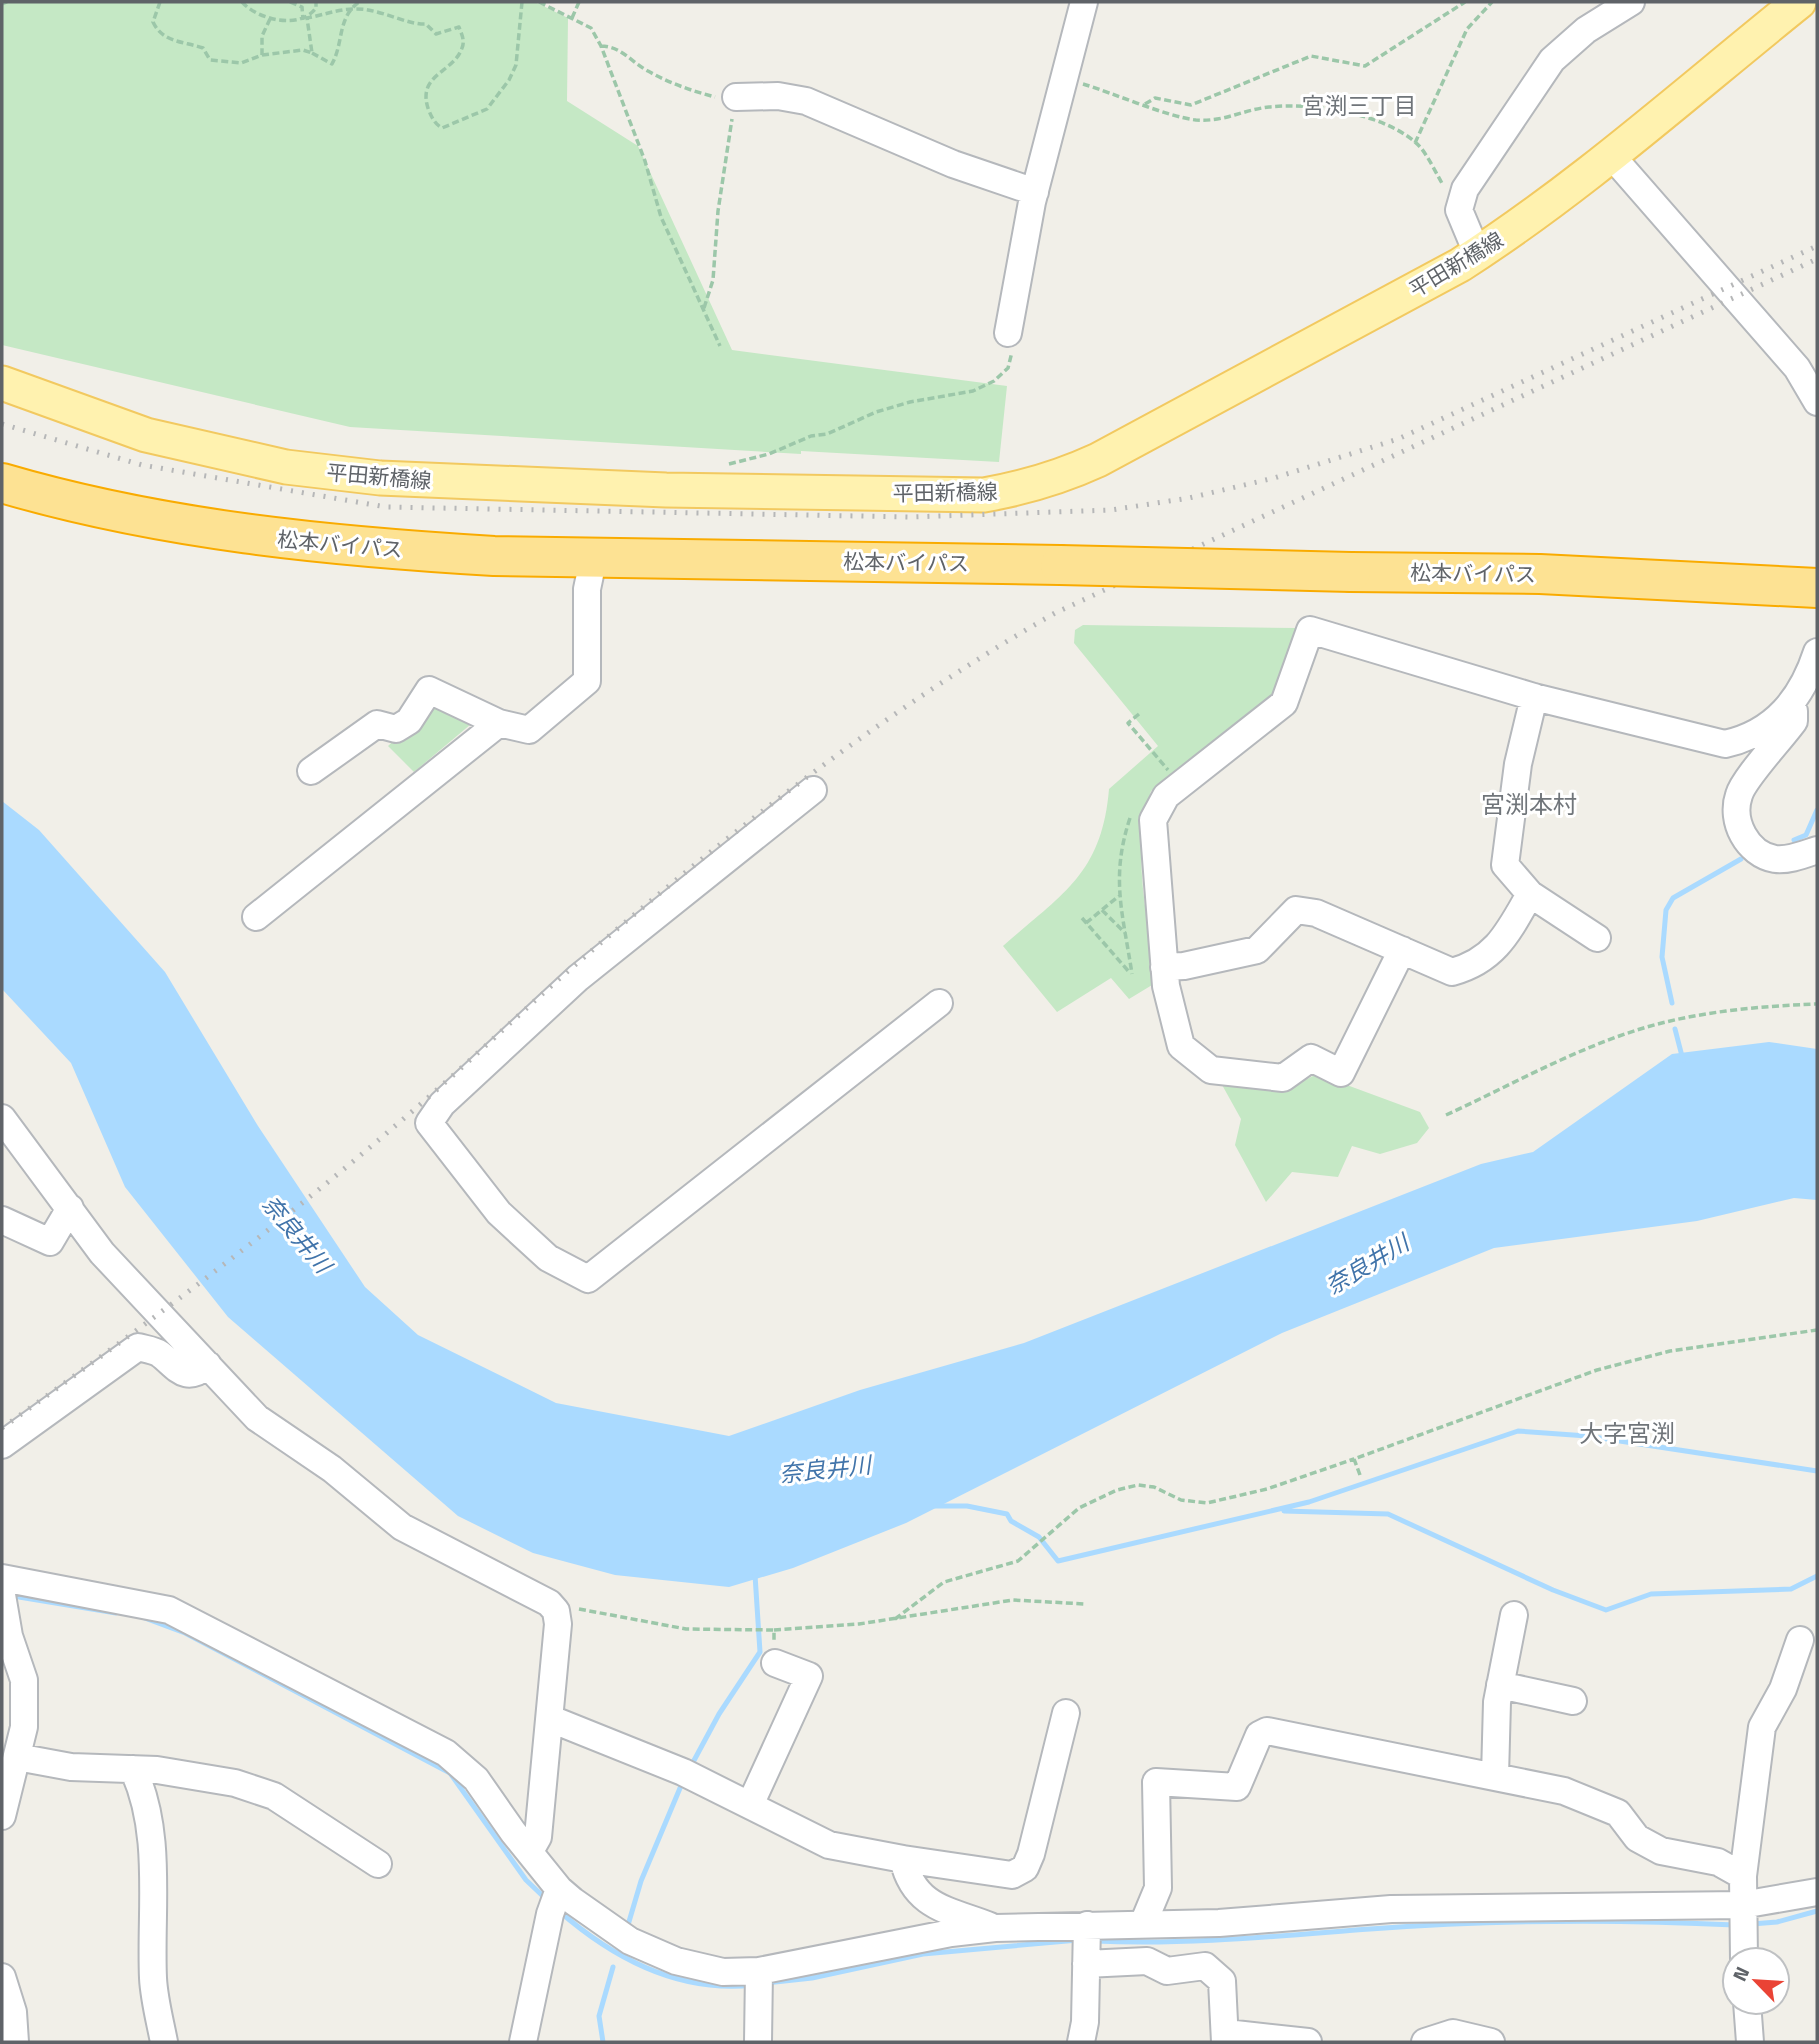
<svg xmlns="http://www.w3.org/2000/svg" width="1819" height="2044" viewBox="0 0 1819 2044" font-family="'Titillium Web','Noto Sans JP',sans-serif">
	<rect width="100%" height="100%" fill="#f1efe8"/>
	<path fill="#c5e8c5" d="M2 2H535L568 18 567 101 638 146 732 350 1007 386 999 462 801 451V454L350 427 2 345Z
		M1083 625 1296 628 1301 634 1272 699 1151 791C1130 853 1148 919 1157 982L1129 999 1111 978 1057 1012 1003 946C1062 894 1102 874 1109 789L1158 746 1074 643 1075 630Z
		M436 702 477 719 414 772 388 746Z
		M1317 1074 1420 1112 1429 1128 1417 1143 1380 1154 1352 1146 1338 1177 1292 1172 1266 1202 1235 1145 1241 1119 1221 1083 1283 1091Z"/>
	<path fill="#aadaff" d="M2 801 39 830 165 972 258 1126 365 1287 418 1335 556 1403 729 1436 860 1390 1024 1343 1481 1164 1533 1152 1672 1054 1769 1042 1817 1049V1200L1794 1198 1697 1221 1494 1248 1282 1333 906 1523 793 1568 729 1587 615 1575 533 1553 458 1516 228 1317 125 1187 71 1063 2 989Z"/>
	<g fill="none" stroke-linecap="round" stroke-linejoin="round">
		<path stroke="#aadaff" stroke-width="5" d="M1794 840 1806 835 1817 810
			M1672 1003 1662 957 1666 910 1673 898 1741 859
			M1675 1029 1683 1060
			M935 1506H967L1007 1514 1011 1521 1039 1537 1058 1561 1309 1502 1518 1431 1587 1436 1817 1471
			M1284 1511 1388 1514 1553 1590 1606 1610 1651 1594 1791 1589 1817 1576
			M19 1597 116 1613
			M142 1617 185 1633 450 1773 526 1880 547 1900
			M691 1766 719 1714 760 1652 755 1575
			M559 1911C614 1959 679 1993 753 1985
			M1752 1924 1777 1922 1817 1911
			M628 1925 641 1881 683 1781
			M1095 1941C1189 1945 1277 1936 1370 1929 1491 1920 1614 1919 1735 1925
			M766 1983 812 1978 923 1954 1078 1940
			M603 2042 599 2016 613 1967"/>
		<g stroke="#b5b8bc" stroke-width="30">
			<path id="minor" d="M736 97 778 96 806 101 953 164 1035 192
				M1610 154 1797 368 1817 402
				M1477 253 1459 210 1465 189 1552 60 1586 30 1631 2
				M1008 333 1032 202 1084 2
				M1794 711V721C1782 738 1744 778 1739 795 1730 821 1747 854 1775 859 1788 861 1805 854 1817 850
				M311 771 377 724 396 729 409 721 429 690 499 723
				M813 790 578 978 442 1104 429 1123 499 1213 548 1258 588 1279 939 1003
				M1530 894 1597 938
				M256 917 499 723 529 730 587 681V589L594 556
				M1402 950 1341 1073 1311 1058 1283 1078 1211 1070 1181 1046 1166 986 1153 820 1166 796 1284 703 1310 630 1534 697 1725 744C1775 733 1802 698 1817 652
				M1164 967 1184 966 1257 950 1296 910 1316 913 1452 972C1496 960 1509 931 1530 894L1505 865 1518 764 1534 697
				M2 1118 102 1253 257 1418 332 1469 402 1527 549 1603 556 1611 558 1624 538 1837 530 1851
				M2 1220 50 1242 70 1208
				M2 1445 138 1347C145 1349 154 1350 160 1354 178 1368 185 1384 208 1365
				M2 1578 169 1610 446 1753 476 1779 513 1832 559 1889 573 1901 630 1941 676 1961 723 1972 759 1971 951 1933 995 1928 1219 1923 1391 1909 1742 1905 1817 1892
				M2 1595 9 1636 24 1680V1727L2 1816
				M1500 1685 1573 1701
				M551 1719 683 1772 829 1845 903 1859C914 1908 949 1910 990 1926
				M17 1757 71 1767 157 1770 235 1783 274 1796 378 1864
				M133 1769C163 1832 150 1910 153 1978 154 1999 160 2021 164 2042
				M1495 1776 1497 1702 1514 1615
				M750 1805 809 1676 775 1663
				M903 1859 1012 1875 1025 1868 1031 1854 1066 1713
				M1743 1876 1762 1727 1783 1689 1800 1640
				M1143 1924 1158 1888 1156 1782 1237 1787 1259 1735 1267 1731 1564 1791 1618 1813 1637 1838 1661 1851 1718 1862 1743 1876 1744 1960
				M1086 1964 1147 1961 1167 1971 1205 1966 1222 1981 1225 2042
				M2 1977 13 2012 15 2042
				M1747 2002 1750 2042
				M1226 2033 1308 2042
				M523 2042 550 1914 559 1889
				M758 2042 759 1971
				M1081 2042 1085 2022 1087 1925
				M1425 2042 1453 2033 1491 2042"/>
		</g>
		<g stroke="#f2c960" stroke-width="37">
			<path id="major" d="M2 383 146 435 286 467 380 478 666 490 984 495C1024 488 1061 477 1098 460L1460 265C1580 188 1688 91 1799 2"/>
		</g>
		<g stroke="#f9ab00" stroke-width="42">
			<path id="highway" d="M2 483C162 530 328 546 494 556L1060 565
				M1351 572 1540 574 1817 588"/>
		</g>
		<path stroke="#9cc7a9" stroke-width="3.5" stroke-dasharray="7 3.5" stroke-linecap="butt" d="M160 2 153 22C163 43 183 41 203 48L210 60 241 63 262 55V36L270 19
			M242 2C258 20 300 30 316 8V2
			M290 2 302 7 303 20
			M539 2 591 28 601 46 645 161 661 217 720 346
			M2 4 7 2
			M572 18 579 2
			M601 46C621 46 631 62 648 71 669 83 692 91 715 97
			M312 53 332 64C344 42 337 18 359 2
			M262 55 303 50 312 53 307 18C328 14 346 6 368 10 387 13 410 25 426 24L436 34 459 27C462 35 465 41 462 48 454 73 415 74 429 111 432 118 435 124 442 128L487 109 509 80 516 65 522 2
			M1083 84C1113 93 1168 117 1196 120 1225 122 1242 110 1269 107 1312 102 1391 114 1421 148 1429 158 1436 173 1443 185
			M1145 104 1155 98 1191 105 1311 56 1365 66 1465 2
			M1415 143 1467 29 1492 2
			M704 308 713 280 718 211 732 119
			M729 464 769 454 811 436 827 434 876 412 910 402 973 391 994 381 1008 368 1012 352
			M1139 714 1128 723 1168 770
			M1130 818C1110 878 1123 914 1132 974
			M1102 910 1125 933
			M1082 918 1130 973
			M1086 923 1120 895
			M1446 1115C1509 1086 1571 1051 1637 1030 1694 1012 1758 1006 1817 1004
			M1360 1475 1354 1459 1597 1370 1670 1351 1817 1330
			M579 1609 686 1629 774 1630V1642
			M895 1619 944 1582 1018 1561 1079 1508 1117 1490 1138 1485 1154 1487 1181 1500 1207 1503 1267 1489 1354 1459
			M774 1630 859 1624 1013 1600 1085 1604"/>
		<use href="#minor" stroke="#fff" stroke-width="26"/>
		<use href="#major" stroke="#fff2af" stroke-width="33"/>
		<use href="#highway" stroke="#fde293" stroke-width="38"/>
		<path stroke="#b6b7b8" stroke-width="5" stroke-dasharray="2 9" stroke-linecap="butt" d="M2 424 142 465 386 507 911 517 1111 510 1189 498 1274 478 1398 439 1817 246
			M2 1428C136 1332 269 1234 395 1126 457 1074 514 1018 575 965 726 835 882 712 1055 613L1817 259"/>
		<g stroke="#f9ab00" stroke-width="42" stroke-linecap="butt">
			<path id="highway-bridge" d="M1060 565 1351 572"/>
		</g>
		<use href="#highway-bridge" stroke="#fde293" stroke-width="38"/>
	</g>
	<g text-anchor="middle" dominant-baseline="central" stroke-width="6" stroke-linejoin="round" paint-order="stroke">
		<g font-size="21" fill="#5f6368" stroke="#fff">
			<text transform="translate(1456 264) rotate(-31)">平田新橋線</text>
			<text transform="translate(379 476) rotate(5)">平田新橋線</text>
			<text transform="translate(945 492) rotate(-1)">平田新橋線</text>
			<text transform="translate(340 544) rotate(5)">松本バイパス</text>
			<text transform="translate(906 562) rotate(1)">松本バイパス</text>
			<text transform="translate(1473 573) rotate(1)">松本バイパス</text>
		</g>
		<g font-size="23" fill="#70757a" stroke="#fff">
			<text x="1359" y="105">宮渕三丁目</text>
		</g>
		<g font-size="23" font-style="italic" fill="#4174aa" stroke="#fff">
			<text transform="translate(297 1234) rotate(50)">奈良井川</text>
			<text transform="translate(1367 1264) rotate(-31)">奈良井川</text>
			<text transform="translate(825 1469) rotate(-6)">奈良井川</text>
		</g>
		<g font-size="24" fill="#70757a" stroke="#fff">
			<text x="1529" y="804">宮渕本村</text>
			<text x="1627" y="1433">大字宮渕</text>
		</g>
	</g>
	<rect width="1819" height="2044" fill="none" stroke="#5f6368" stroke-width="7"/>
	<g transform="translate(1756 1981) rotate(295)"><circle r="33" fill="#ffffff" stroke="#bfc1c3" stroke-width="2"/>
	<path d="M0-5L12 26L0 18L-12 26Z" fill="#ea4335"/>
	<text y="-10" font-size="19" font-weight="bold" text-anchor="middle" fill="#5f6368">N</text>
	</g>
</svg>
